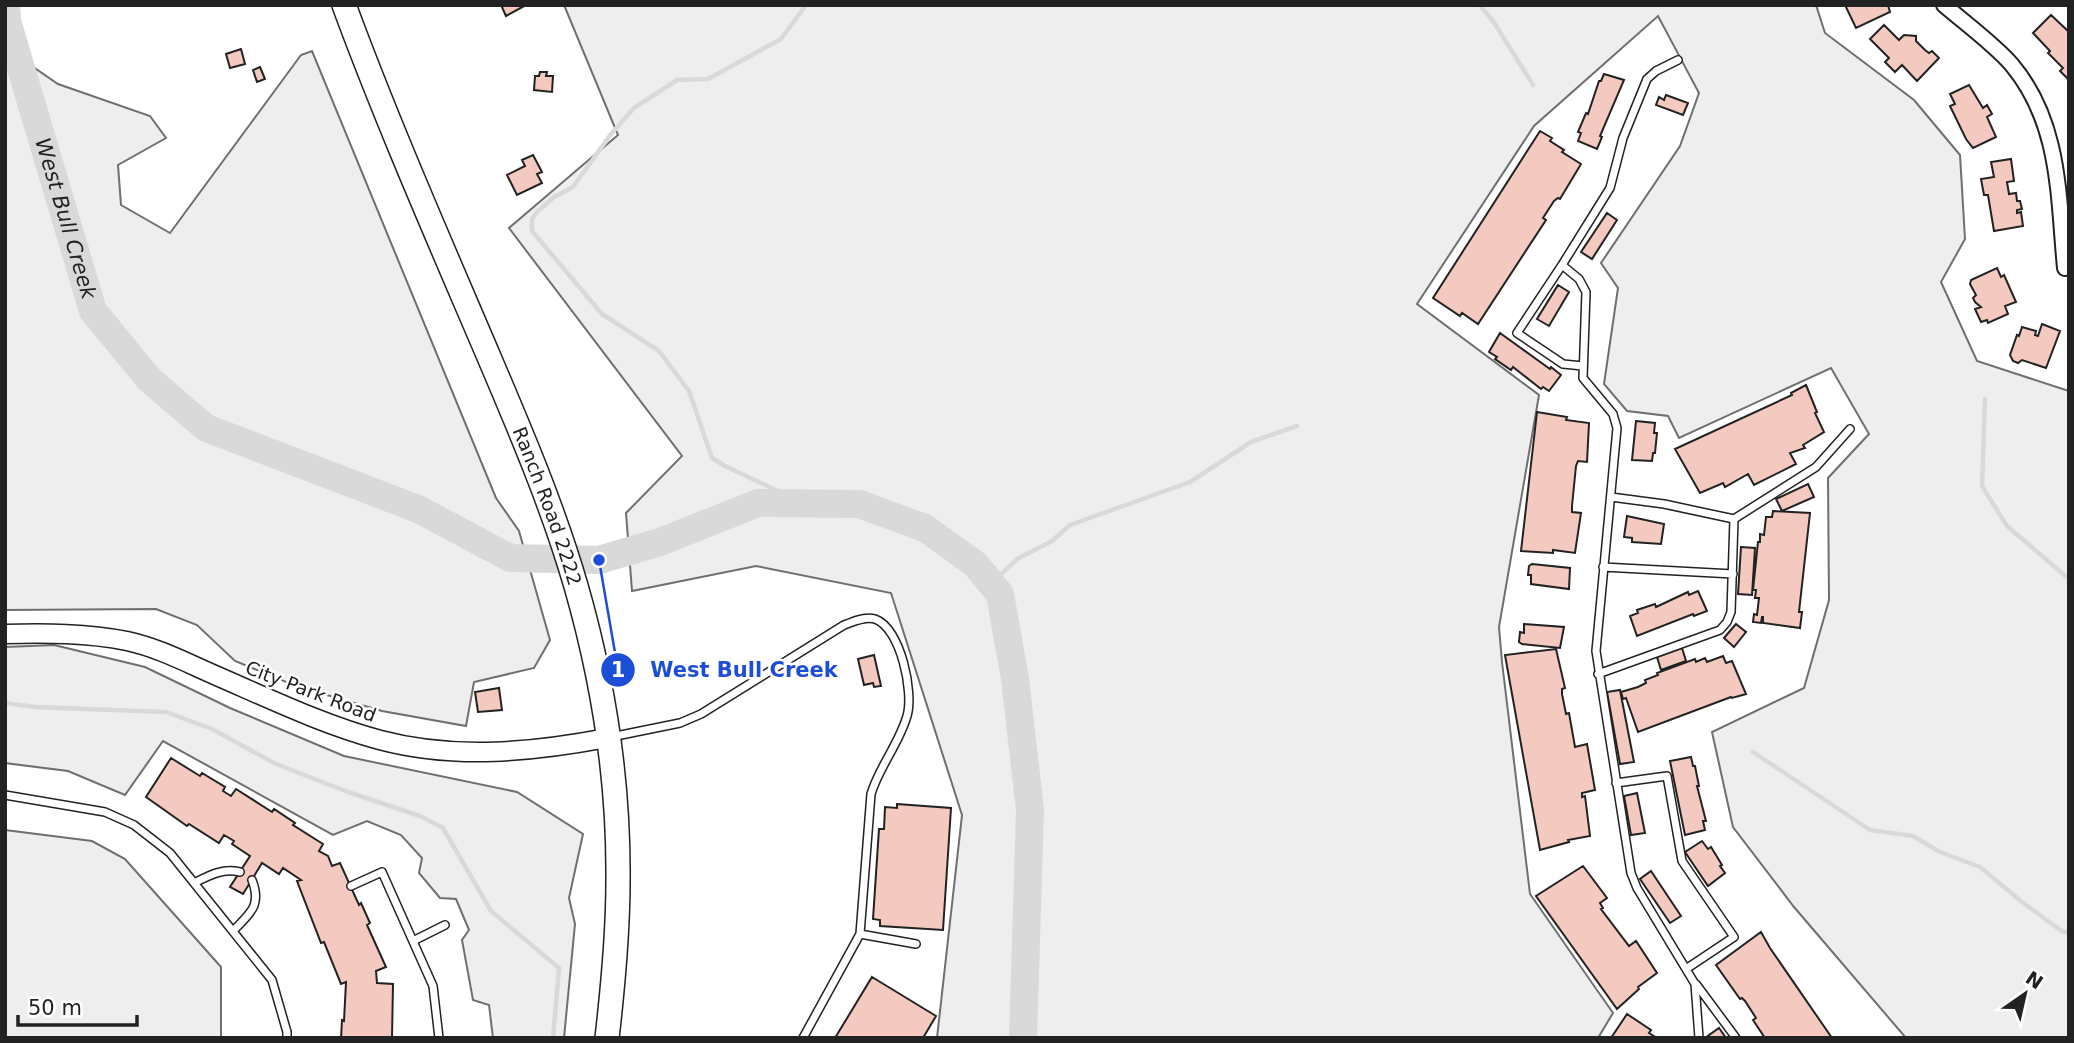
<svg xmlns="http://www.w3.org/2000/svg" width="2074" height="1043" viewBox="0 0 2074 1043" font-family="'DejaVu Sans',sans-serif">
	<rect width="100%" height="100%" fill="#fff"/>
	<path fill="#eee" stroke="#6f6f6f" stroke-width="2" d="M5 5H11L10 51 58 84 150 116 166 138 118 165 121 205 170 233 301 55 312 51 496 498 519 531 550 640 534 668 474 682 466 726 382 711 296 686 235 661 197 625 156 609 5 610Z
		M564 5H1816L1825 33 1914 100 1960 155 1965 239 1941 282 1977 361 2069 391V1038H1906L1794 907 1733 827 1712 732 1804 688 1829 600 1828 478 1869 434 1831 368 1679 438 1668 416 1627 411 1604 384 1618 288 1601 263 1680 146 1699 93 1658 16 1534 126 1417 304 1539 395 1499 627 1502 662 1530 894 1613 1013 1598 1038H937L962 815 891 593 756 566 632 591 626 513 682 456 509 228 618 135Z
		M54 645 145 667 230 708 344 756 517 792 583 834 569 898 575 924 564 1038H493L489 1005 473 1000 462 940 469 930 456 899 440 898 419 873 422 858 401 835 367 821 333 835 163 741 125 795 68 771 5 763V647Z
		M5 830 92 841 125 859 221 967V1038H5Z"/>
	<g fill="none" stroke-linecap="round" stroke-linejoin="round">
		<path stroke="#d9d9d9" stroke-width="4.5" d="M1480 5 1495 24 1533 85
			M1985 399 1982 486 2007 526 2069 579
			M803 503 725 466 712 458 689 391 659 351 602 314 532 231V219L538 211 554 197 573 187 611 134 634 108 677 80 708 79 781 39 806 5
			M991 584 1017 559 1052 541 1070 525 1190 482 1251 442 1297 426
			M5 703 35 707 166 712 212 729 276 764 348 792 420 816 443 828 491 911 559 968 553 1038
			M1753 752 1870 830 1913 836 1940 852 1980 867 2022 902 2063 932H2069"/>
		<path stroke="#d9d9d9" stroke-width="28" id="s1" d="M6 5 7 21 93 311 149 379 206 428 418 509 510 558 599 560 660 542 758 503 859 504 925 528 975 564 1000 594 1015 679 1030 810 1023 1038"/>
	</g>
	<path fill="#f3c9c0" stroke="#222" stroke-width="2" d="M501 5H526L506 16Z
		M1845 5H1888L1890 12 1856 28Z
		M2051 15 2067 30 2069 28V80L2060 71 2063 68 2048 53 2050 51 2033 33Z
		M1884 25 1899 40 1904 35 1916 36V41L1925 50 1929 53 1932 51 1939 58 1917 81 1902 65 1895 72 1885 62 1889 58 1870 39Z
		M241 49 245 64 230 68 226 54Z
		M260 67 265 79 257 82 253 70Z
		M540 72H547L546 76H553L552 92 534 90 535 76H539Z
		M1604 74 1624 80 1600 136 1602 137 1597 149 1578 141 1581 133 1578 132 1586 113 1588 114 1599 81H1601Z
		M1969 85 1983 108 1987 105 1992 114 1987 117 1996 137 1973 148 1966 139 1950 106 1955 104 1950 94Z
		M1666 95 1688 103 1683 115 1656 105 1659 97 1664 100Z
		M1540 131 1552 138 1550 141 1564 150 1562 152 1581 164 1560 199 1558 198 1554 201 1543 218 1546 220 1478 324 1462 313 1460 316 1433 298Z
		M533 155 542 172 537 174 542 183 517 195 507 175 525 166 522 160Z
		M2011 159 2014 181 2007 182 2009 194 2016 193 2017 201H2020L2022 209 2017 210V213L2021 212 2023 226 1994 231 1988 195H1984L1981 179 1994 177 1991 162Z
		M1607 213 1617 220 1592 259 1581 252Z
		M1997 268 2001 277 2004 275 2016 302 2005 306 2008 314 1988 323 1987 320 1981 322 1975 309 1981 307 1975 302 1973 298 1976 295 1970 284 1971 280Z
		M1558 285 1569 292 1549 326 1537 319Z
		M2042 324 2060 331 2046 368 2022 360 2018 363 2013 361 2010 355 2017 335 2019 336 2022 327 2036 331 2035 335 2038 336Z
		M1500 333 1550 369 1551 367 1561 375 1549 391 1543 387 1541 389 1513 367 1511 370 1495 359 1497 357 1489 352Z
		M1806 385 1817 412 1815 413 1824 432 1803 445 1805 448 1790 453 1796 464 1754 485 1748 474 1725 487 1723 483 1700 493 1675 449 1792 395 1791 393Z
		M1537 412 1567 417 1566 420 1589 423 1587 462 1578 461 1576 466 1572 506V512L1581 513 1575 553 1553 550V553L1521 551Z
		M1636 421 1655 423 1654 433H1657L1655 453H1653L1652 461 1632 460Z
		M1808 484 1814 497 1782 511 1776 499Z
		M1773 511 1810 513 1799 612H1802L1800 628 1763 623V617H1762L1761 623 1753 622 1754 614 1757 615 1759 598H1755L1756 590H1753L1758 542H1760V534L1764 535 1766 517H1772Z
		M1627 516 1664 524 1661 544 1632 542V538L1624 537Z
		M1741 547 1755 548 1752 595 1738 594Z
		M1532 564 1570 568 1569 589 1531 584V575H1528L1529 566Z
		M1698 591 1707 611 1694 616 1693 614 1637 636 1630 616 1638 613 1637 610 1655 604 1656 607 1688 592 1689 595Z
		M1524 624 1564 627 1560 648 1522 644 1519 642 1520 632 1524 633Z
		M1736 624 1746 632 1734 647 1724 638Z
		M1682 648 1686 661 1661 670 1657 657Z
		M1556 649 1565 688 1562 689V694L1566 714 1569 713 1575 747 1587 744 1595 790 1582 793V797L1585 796 1590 836 1568 840 1569 842 1540 850 1505 655Z
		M874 655 881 686 874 687 873 683 864 685 858 659Z
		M1723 656 1726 663 1732 661 1746 694 1732 698 1731 697 1638 732 1626 698 1623 699 1621 692 1638 687 1646 683 1645 680 1658 675 1657 673 1695 659 1696 662 1705 658 1707 662Z
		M499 688 502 710 478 712 475 692Z
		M1620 690 1634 762 1620 764 1607 692Z
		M1691 757 1693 766H1695L1699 786H1697L1706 821H1703L1705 830 1685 835 1670 761Z
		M171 758 200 776 202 773 225 787 223 791 231 796 236 789 272 812 274 809 295 823 293 825 323 844 319 851 328 856 332 866 340 863 359 905 361 903 370 923 367 925 386 967 376 971 377 983 393 984 392 1038H341L342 1020 344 1021 346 982 341 984 324 942 321 943 297 881 301 880 283 868 279 874 262 863 243 894 230 887 250 856 232 844 234 841 224 835 219 843 189 824 187 826 146 797Z
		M1637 793 1645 833 1631 835 1624 796Z
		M897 804 951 808 943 930 880 926V920L873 919 879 829H884L885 807 897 808Z
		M1702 841 1708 849 1711 847 1722 865 1720 866 1725 873 1708 886 1685 852Z
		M1583 866 1607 898 1600 903 1603 908 1601 909 1629 946 1636 941 1657 973 1638 987 1639 989 1617 1009 1536 896Z
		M1651 871 1681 916 1670 923 1640 879Z
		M1761 932 1770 948 1832 1038H1765L1753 1020 1756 1018 1745 1001 1742 998 1740 999 1716 965Z
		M872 977 936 1016 923 1038H835Z
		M1627 1014 1651 1030 1649 1033 1657 1038H1611Z
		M1719 1028 1726 1038H1705Z"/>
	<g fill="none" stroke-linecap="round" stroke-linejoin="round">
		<g stroke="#222" stroke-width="10">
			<path id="service" d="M1678 60 1656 71 1647 79 1623 138 1610 188 1562 265 1579 279 1586 292 1583 378 1613 414 1617 428 1596 651 1631 873 1637 888 1695 984 1699 1038
				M1562 265 1517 333 1563 364 1583 366
				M1734 519 1816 467 1850 429
				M1603 567 1733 574
				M1598 674 1720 630 1727 622 1731 612 1734 519 1664 504 1611 497
				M611 737 680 723 701 714 844 625C853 622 865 616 875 619 901 628 914 693 907 716 899 744 879 767 871 794L860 934 803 1038
				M1616 783 1667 776 1682 861 1734 937 1686 969
				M5 795 105 812 134 825 170 853 272 980 287 1032V1038
				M194 883C210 875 222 868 240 872
				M351 886 382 872 433 986 439 1038
				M233 931C250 913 262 906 252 880
				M860 934 916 944
				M413 941 445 925
				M1696 984 1736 1038"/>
		</g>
		<g stroke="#222" stroke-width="18">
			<path id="minor" d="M1944 5C1965 23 1995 45 2012 65 2061 124 2058 197 2065 268"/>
		</g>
		<g stroke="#222" stroke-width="21">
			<path id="tertiary" d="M5 634C46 633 87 633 127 641 159 648 187 663 217 676 270 699 324 725 380 740 455 760 533 752 607 738"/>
		</g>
		<g stroke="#222" stroke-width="26">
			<g id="primary">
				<path id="s2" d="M344 5C388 124 439 240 489 357 521 432 553 507 576 586 603 680 619 782 618 881 618 933 613 986 607 1038"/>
			</g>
		</g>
		<use href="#service" stroke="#fff" stroke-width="7"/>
		<use href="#minor" stroke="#fff" stroke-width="14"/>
		<use href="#tertiary" stroke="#fff" stroke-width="18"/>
		<use href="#primary" stroke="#fff" stroke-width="23"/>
	</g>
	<g text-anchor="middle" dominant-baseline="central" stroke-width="5" stroke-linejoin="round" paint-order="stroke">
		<g font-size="19" fill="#222" stroke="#fff">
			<text stroke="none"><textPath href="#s2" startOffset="541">Ranch Road 2222</textPath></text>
			<text transform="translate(311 691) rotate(21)">City Park Road</text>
		</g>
		<g font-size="21" font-style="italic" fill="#222" stroke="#fff">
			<text stroke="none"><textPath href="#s1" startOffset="222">West Bull Creek</textPath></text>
		</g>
	</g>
	<path fill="none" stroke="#1d4ed8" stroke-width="2.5" d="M599 560L618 670"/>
	<g fill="#1d4ed8" stroke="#fff" stroke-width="2.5">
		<circle cx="599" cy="560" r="7"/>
		<circle cx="618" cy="670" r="18"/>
	</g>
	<g font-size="21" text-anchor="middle" font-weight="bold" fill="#fff">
		<text x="618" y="677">1</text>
	</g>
	<g font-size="21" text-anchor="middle" font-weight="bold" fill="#1d4ed8" stroke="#fff" stroke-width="5" stroke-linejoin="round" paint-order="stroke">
		<text x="744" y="677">West Bull Creek</text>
	</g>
	<rect width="2074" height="1043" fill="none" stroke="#222222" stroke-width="14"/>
	<g transform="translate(2025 994) rotate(34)" stroke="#ffffff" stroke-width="5" paint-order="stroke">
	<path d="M0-5L12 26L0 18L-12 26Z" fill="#222222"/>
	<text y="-10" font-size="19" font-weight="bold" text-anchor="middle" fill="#222222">N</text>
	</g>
	<path d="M18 1015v10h119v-10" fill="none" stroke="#222222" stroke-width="3.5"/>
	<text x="28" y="1015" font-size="21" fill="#222222" stroke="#ffffff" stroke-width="5" paint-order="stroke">50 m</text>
</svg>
